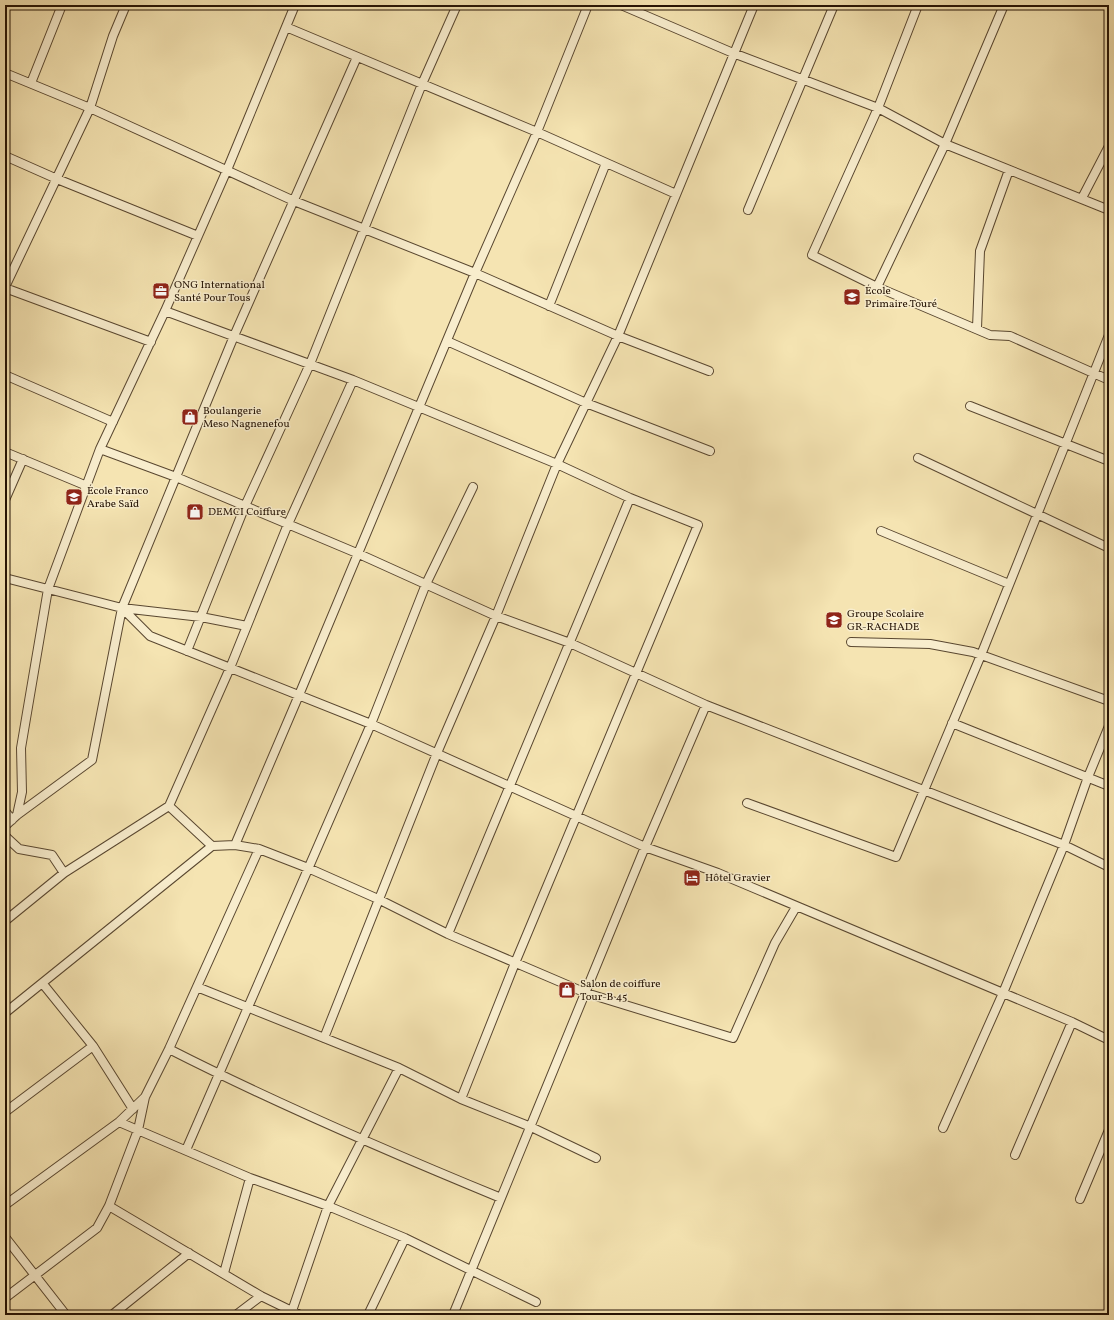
<svg xmlns="http://www.w3.org/2000/svg" width="1114" height="1320" viewBox="0 0 1114 1320" font-family="Vollkorn,serif">
	<rect width="100%" height="100%" fill="#f5e4b2"/>
	<filter id="stains"><feTurbulence type="fractalNoise" baseFrequency=".005" numOctaves="4"/><feColorMatrix values="0 0 0 0 .2 0 0 0 0 .09 0 0 0 0 .02 0 0 0 .5 -.17"/></filter>
	<radialGradient id="worn" r=".72"><stop offset=".6" stop-color="#630" stop-opacity="0"/><stop offset="1" stop-color="#630" stop-opacity=".3"/></radialGradient>
	<g fill="none" stroke-linecap="round" stroke-linejoin="round">
		<g stroke="#594730" stroke-width="10">
			<path id="minor" d="M621 5 733 53 878 108 945 144 1109 210
				M918 5 878 108 812 255 877 287 990 335 1010 336 1109 380
				M286 27 537 132 676 194
				M5 73 90 108 294 201 475 273 618 336 709 371
				M31 83 62 5
				M5 156 57 179 198 236
				M1082 198 1109 146
				M748 210 834 5
				M5 287 90 108 113 36 126 5
				M877 287 945 144 1004 5
				M5 288 151 342
				M549 306 606 163
				M165 311 353 380 557 464 630 498 698 525 515 963 461 1099
				M977 328 980 251 1009 170
				M447 341 586 403 710 451
				M5 375 113 422
				M970 406 1109 461
				M100 449 176 477 359 554 496 616 570 643 706 705 1064 845 1109 867
				M5 452 87 486
				M918 458 1109 548
				M5 500 23 459
				M881 531 1009 584
				M5 578 122 608 201 617 247 626
				M122 608 150 636 371 724 645 847 718 873 1072 1022 1109 1040
				M851 642 930 644 973 652 1109 701
				M187 651 245 506 310 364 422 84 457 5
				M952 723 1109 786
				M747 803 896 857 981 655 1109 335
				M169 806 212 846 235 845 259 849 308 868 378 899 448 934 586 993 733 1038 775 943 796 907
				M5 811 12 820
				M17 815 22 792 21 748 48 589 100 449 165 311 227 170 295 5
				M5 826 17 815 92 760 122 608 234 336 357 57
				M5 836 19 849 52 855 64 873
				M235 845 299 695 475 273 537 132 588 5
				M5 921 64 873 169 806 230 668 288 524 353 380
				M448 934 630 498
				M43 984 93 1046 133 1109
				M197 987 399 1068 461 1099 531 1127 596 1158
				M5 1013 212 846
				M324 1038 437 753 496 616 557 464 618 336 754 5
				M169 1049C277 1104 389 1152 501 1198
				M5 1112 93 1046
				M119 1122 250 1178 328 1206 405 1238 536 1302
				M943 1128 1003 993 1064 845 1088 777 1109 726
				M186 1150 371 724 426 584 473 487
				M1015 1155 1072 1022
				M1080 1199 1109 1130
				M5 1205 119 1122 145 1097
				M109 1206 261 1296 300 1315
				M5 1237 66 1315
				M224 1273 250 1178
				M5 1298 97 1228 109 1206 138 1130 145 1097 169 1049 259 849
				M292 1311 328 1206 399 1068
				M112 1315 189 1253
				M236 1315 261 1296
				M368 1315 405 1238
				M453 1315 645 847 706 705"/>
		</g>
		<use href="#minor" stroke="#f8edcd" stroke-width="8"/>
	</g>
	<defs>
		<g id="office-square" transform="scale(0.9)"><rect x="-9" y="-9" width="18" height="18" rx="4" fill="#8f2418" stroke="#f8edcd"/><path d="M-6-3h4V-5.5h4V-3h4V5H-6ZM-1-4.5V-3h2v-1.5ZM-6 0V1H6V0Z" fill="#fff"/></g>
		<g id="school-square" transform="scale(0.9)"><rect x="-9" y="-9" width="18" height="18" rx="4" fill="#8f2418" stroke="#f8edcd"/><path d="M0-5L7-2L0 1L-7-2ZM-4 1L0 2.5L4 1V4Q0 6-4 4Z" fill="#fff"/></g>
		<g id="shop-square" transform="scale(0.9)"><rect x="-9" y="-9" width="18" height="18" rx="4" fill="#8f2418" stroke="#f8edcd"/><path d="M-5-2.5h2.3a2.7 3.5 0 0 1 5.4 0H5L5.5 6h-11ZM-1.5-2.5h3a1.5 2.3 0 0 0-3 0Z" fill="#fff"/></g>
		<g id="hotel-square" transform="scale(0.9)"><rect x="-9" y="-9" width="18" height="18" rx="4" fill="#8f2418" stroke="#f8edcd"/><path d="M-6-4.5h1.5V1H6V5H4.5V3h-9V5H-6ZM-4 0a1.8 1.8 0 1 1 3.6 0ZM.5 0V-2.5h3Q6-2.5 6 0Z" fill="#fff"/></g>
	</defs>
	<g fill-rule="evenodd">
		<use href="#office-square" x="161" y="291"/>
		<use href="#school-square" x="852" y="297"/>
		<use href="#shop-square" x="190" y="417"/>
		<use href="#school-square" x="74" y="497"/>
		<use href="#shop-square" x="195" y="512"/>
		<use href="#school-square" x="834" y="620"/>
		<use href="#hotel-square" x="692" y="878"/>
		<use href="#shop-square" x="567" y="990"/>
	</g>
	<g text-anchor="middle" dominant-baseline="central" stroke-width="3" stroke-linejoin="round" paint-order="stroke">
		<g font-size="11" fill="#251304" stroke="#f8edcd" text-anchor="start">
			<text x="174" y="285">ONG International<tspan x="174" dy="13">Santé Pour Tous</tspan></text>
			<text x="865" y="291">École<tspan x="865" dy="13">Primaire Touré</tspan></text>
			<text x="203" y="411">Boulangerie<tspan x="203" dy="13">Meso Nagnenefou</tspan></text>
			<text x="87" y="491">École Franco<tspan x="87" dy="13">Arabe Saïd</tspan></text>
			<text x="208" y="512">DEMCI Coiffure</text>
			<text x="847" y="614">Groupe Scolaire<tspan x="847" dy="13">GR-RACHADE</tspan></text>
			<text x="705" y="878">Hôtel Gravier</text>
			<text x="580" y="984">Salon de coiffure<tspan x="580" dy="13">Tour-B 45</tspan></text>
		</g>
	</g>
	<rect width="1114" height="1320" fill="none" stroke="#f5e4b2" stroke-width="20"/>
	<rect x="6" y="6" width="1102" height="1308" fill="none" stroke="#251304" stroke-width="2"/>
	<rect x="10" y="10" width="1094" height="1300" fill="none" stroke="#251304"/>
	<rect width="100%" height="100%" filter="url(#stains)"/>
	<rect width="100%" height="100%" fill="url(#worn)"/>
</svg>
